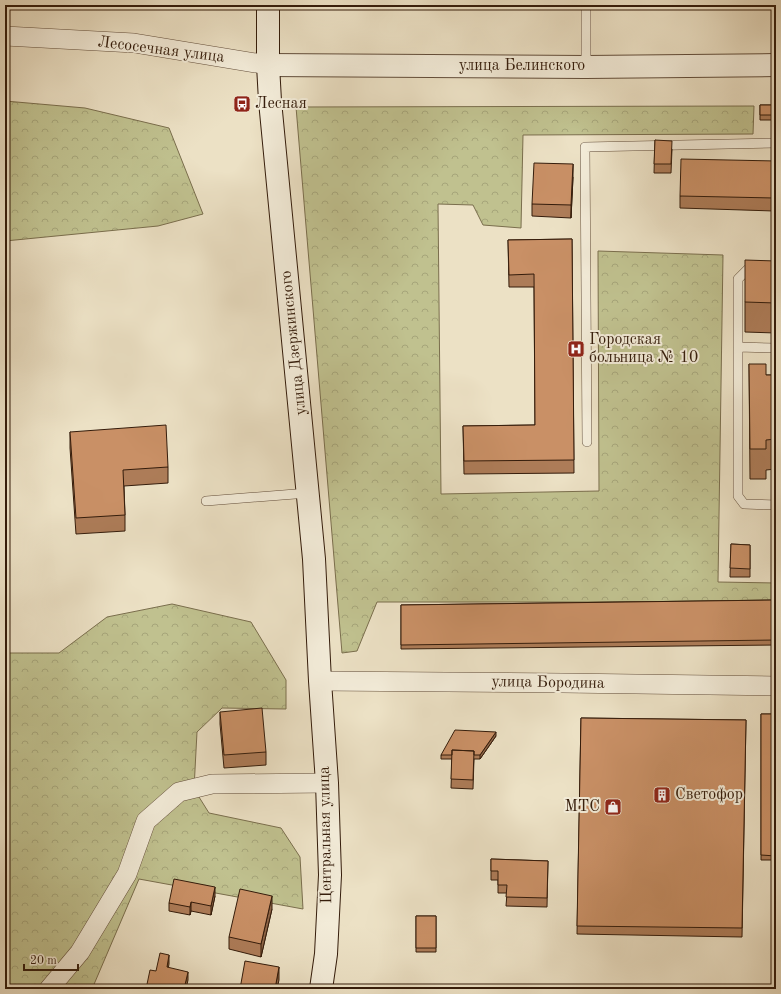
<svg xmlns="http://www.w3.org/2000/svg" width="781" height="994" viewBox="0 0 781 994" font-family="'Old Standard TT',serif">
	<defs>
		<pattern id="forest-crowns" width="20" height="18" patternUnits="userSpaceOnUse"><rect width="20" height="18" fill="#c0c18f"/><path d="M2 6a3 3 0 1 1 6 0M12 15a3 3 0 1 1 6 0" fill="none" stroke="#a6a57a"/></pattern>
	</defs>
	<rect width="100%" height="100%" fill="#ece1c5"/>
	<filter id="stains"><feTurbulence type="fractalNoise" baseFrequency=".005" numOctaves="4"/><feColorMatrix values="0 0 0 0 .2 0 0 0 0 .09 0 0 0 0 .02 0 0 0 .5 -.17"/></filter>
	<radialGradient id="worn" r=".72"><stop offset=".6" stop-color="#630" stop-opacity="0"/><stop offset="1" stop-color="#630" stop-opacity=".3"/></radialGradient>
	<path fill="url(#forest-crowns)" stroke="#7a6e4d" d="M5 101 85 108 169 128 203 214 158 226 5 241Z
		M754 106 753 134 523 135 521 228 483 225 473 205 438 204 441 494 599 491 598 251 723 255 718 582 776 583V602H377L357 651 342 653 296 107Z
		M172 604 251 622 286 680V709L222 708 197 732 194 789 209 813 281 828 300 857 303 909 139 879 92 989H5V653H59L107 617Z"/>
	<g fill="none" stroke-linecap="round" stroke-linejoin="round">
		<g stroke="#624d3a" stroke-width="10">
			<path id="service" d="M586 67V5
				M776 269H748L738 279V496L744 504 776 505
				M738 347 776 348
				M587 442 585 147 776 143
				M206 501 308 493"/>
		</g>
		<g stroke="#624d3a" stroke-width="20">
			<path id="minor" d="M5 36 134 43 268 65
				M320 681 563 683 776 686
				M49 989 80 952 127 874 146 821 179 792 212 784 327 783"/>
		</g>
		<g stroke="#624d3a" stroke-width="24">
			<path id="tertiary" d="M268 65 586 67 776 65"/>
		</g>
		<g stroke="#341c0b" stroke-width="24">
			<path id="secondary" d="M268 5V65L270 101 314 559 320 681 327 783 330 875 326 954 321 989"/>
		</g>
		<use href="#service" stroke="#f3ecd9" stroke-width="9"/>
		<use href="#minor" stroke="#f3ecd9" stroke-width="19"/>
		<use href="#tertiary" stroke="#f3ecd9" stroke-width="22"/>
		<use href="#secondary" stroke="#f3ecd9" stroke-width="22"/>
	</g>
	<path fill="#ad7c58" stroke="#341c0b" d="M760 105H775V120H760Z
		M655 140 672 149 671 173H654Z
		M776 174 774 211 680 208V196Z
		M573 177 571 218 532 216V204Z
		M572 239 574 473 464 474 463 426 535 425 534 287H509L508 240Z
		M776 261V333L745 332V302Z
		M749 364 766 375H776V469L766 470V479H750Z
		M70 432 168 467V483L124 486 125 515V531L76 534 70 448Z
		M731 544 750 545V577H730Z
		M776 600V645L401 649V605Z
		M220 712 266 752V765L224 768 220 724Z
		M761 714H776V860H761Z
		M581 718 746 720 742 937 577 934Z
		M496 736 480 759H474L473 789 451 788 452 759H441V755Z
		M491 859 548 861 547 907 506 906 507 893H498V880H491Z
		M215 896 211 915 191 911 190 915 169 911V903Z
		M272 909 261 957 229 949V937Z
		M416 916H436V952H416Z"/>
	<path fill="#8d6547" stroke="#341c0b" d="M573 164V177L571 218V205Z
		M496 732V736L480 759V755Z
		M215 887V896L211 915V906Z
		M272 896V909L261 957V944Z
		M191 902V911L190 915V907Z
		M169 955V964L167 975V967Z
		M279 967V980L277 989H275Z
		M188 972V980L186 989H184Z"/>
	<path fill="#c99066" stroke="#341c0b" d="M760 105H775V115H760Z
		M655 140 672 141 671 164H654Z
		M681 159 776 161 774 198 680 196Z
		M534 163 573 164 571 205 532 204Z
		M572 239 574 460 464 461 463 426 535 425 534 274 509 275 508 240Z
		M745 260 776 261V303L745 302Z
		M749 364H766V375H776V439L766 440V449H750Z
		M166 425 168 467 123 470 125 515 76 518 70 432Z
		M731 544 750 545V569L730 568Z
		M776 600V640L401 645V605Z
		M262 708 266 752 224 755 220 712Z
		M761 714H776V856L761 855Z
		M581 718 746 720 742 928 577 926Z
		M455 730 496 732 480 755H474V751L452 750V755H441Z
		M452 750 474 751 473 780 451 779Z
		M491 859 548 861 547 898 506 897 507 885H498V871H491Z
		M174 879 215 887 211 906 191 902 190 907 169 903Z
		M240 889 272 896 261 944 229 937Z
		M416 916H436V948H416Z
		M160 953 169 955 167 967 188 972 184 989H146L150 970 156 971Z
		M245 961 279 967 275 989H240Z"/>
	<defs>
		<g id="bus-square" transform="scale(0.9)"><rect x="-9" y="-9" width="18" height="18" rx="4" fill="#8f2418" stroke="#f3ecd9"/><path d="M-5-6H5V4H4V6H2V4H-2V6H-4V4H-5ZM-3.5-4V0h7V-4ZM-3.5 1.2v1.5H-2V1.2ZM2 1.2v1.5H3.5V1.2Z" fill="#fff"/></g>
		<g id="hospital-square" transform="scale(0.9)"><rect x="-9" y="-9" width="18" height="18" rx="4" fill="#8f2418" stroke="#f3ecd9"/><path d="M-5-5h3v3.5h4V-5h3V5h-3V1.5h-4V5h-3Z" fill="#fff"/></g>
		<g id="building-square" transform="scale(0.9)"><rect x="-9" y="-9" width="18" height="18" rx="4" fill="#8f2418" stroke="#f3ecd9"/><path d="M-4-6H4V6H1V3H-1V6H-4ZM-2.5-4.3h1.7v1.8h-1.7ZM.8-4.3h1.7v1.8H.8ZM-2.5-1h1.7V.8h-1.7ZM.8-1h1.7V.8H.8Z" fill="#fff"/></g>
		<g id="shop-square" transform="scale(0.9)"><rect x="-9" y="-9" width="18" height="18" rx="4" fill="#8f2418" stroke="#f3ecd9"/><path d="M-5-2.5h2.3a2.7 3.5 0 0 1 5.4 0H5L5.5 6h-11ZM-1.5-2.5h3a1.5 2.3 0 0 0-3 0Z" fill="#fff"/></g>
	</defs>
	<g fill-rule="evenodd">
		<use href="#bus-square" x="242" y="104"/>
		<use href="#hospital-square" x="576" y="349"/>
		<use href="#building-square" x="662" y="795"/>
		<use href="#shop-square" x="613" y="807"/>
	</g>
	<g text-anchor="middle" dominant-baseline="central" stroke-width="4" stroke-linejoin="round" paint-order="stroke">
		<g font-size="16" fill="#341c0b" stroke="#f3ecd9">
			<text transform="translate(161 50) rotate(7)">Лесосечная улица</text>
			<text x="522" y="66">улица Белинского</text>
			<text transform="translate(294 343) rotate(-96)">улица Дзержинского</text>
			<text transform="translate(548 683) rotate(1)">улица Бородина</text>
			<text transform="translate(326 835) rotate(-91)">Центральная улица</text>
		</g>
		<g font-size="16" fill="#341c0b" stroke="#f3ecd9" text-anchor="start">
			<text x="255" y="104">Лесная</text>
			<text x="589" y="340">Городская<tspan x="589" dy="18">больница № 10</tspan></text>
			<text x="675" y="795">Светофор</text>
			<text x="600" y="807" text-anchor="end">МТС</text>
		</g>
	</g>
	<rect width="781" height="994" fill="none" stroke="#ece1c5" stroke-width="20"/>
	<rect x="6" y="6" width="769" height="982" fill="none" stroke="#341c0b" stroke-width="2"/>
	<rect x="10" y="10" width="761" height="974" fill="none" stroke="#341c0b"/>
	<path d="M24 964v6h54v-6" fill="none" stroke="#341c0b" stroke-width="2"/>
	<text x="30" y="964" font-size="12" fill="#341c0b" stroke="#f3ecd9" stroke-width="3" paint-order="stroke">20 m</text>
	<rect width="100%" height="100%" filter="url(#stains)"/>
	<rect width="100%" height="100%" fill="url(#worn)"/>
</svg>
